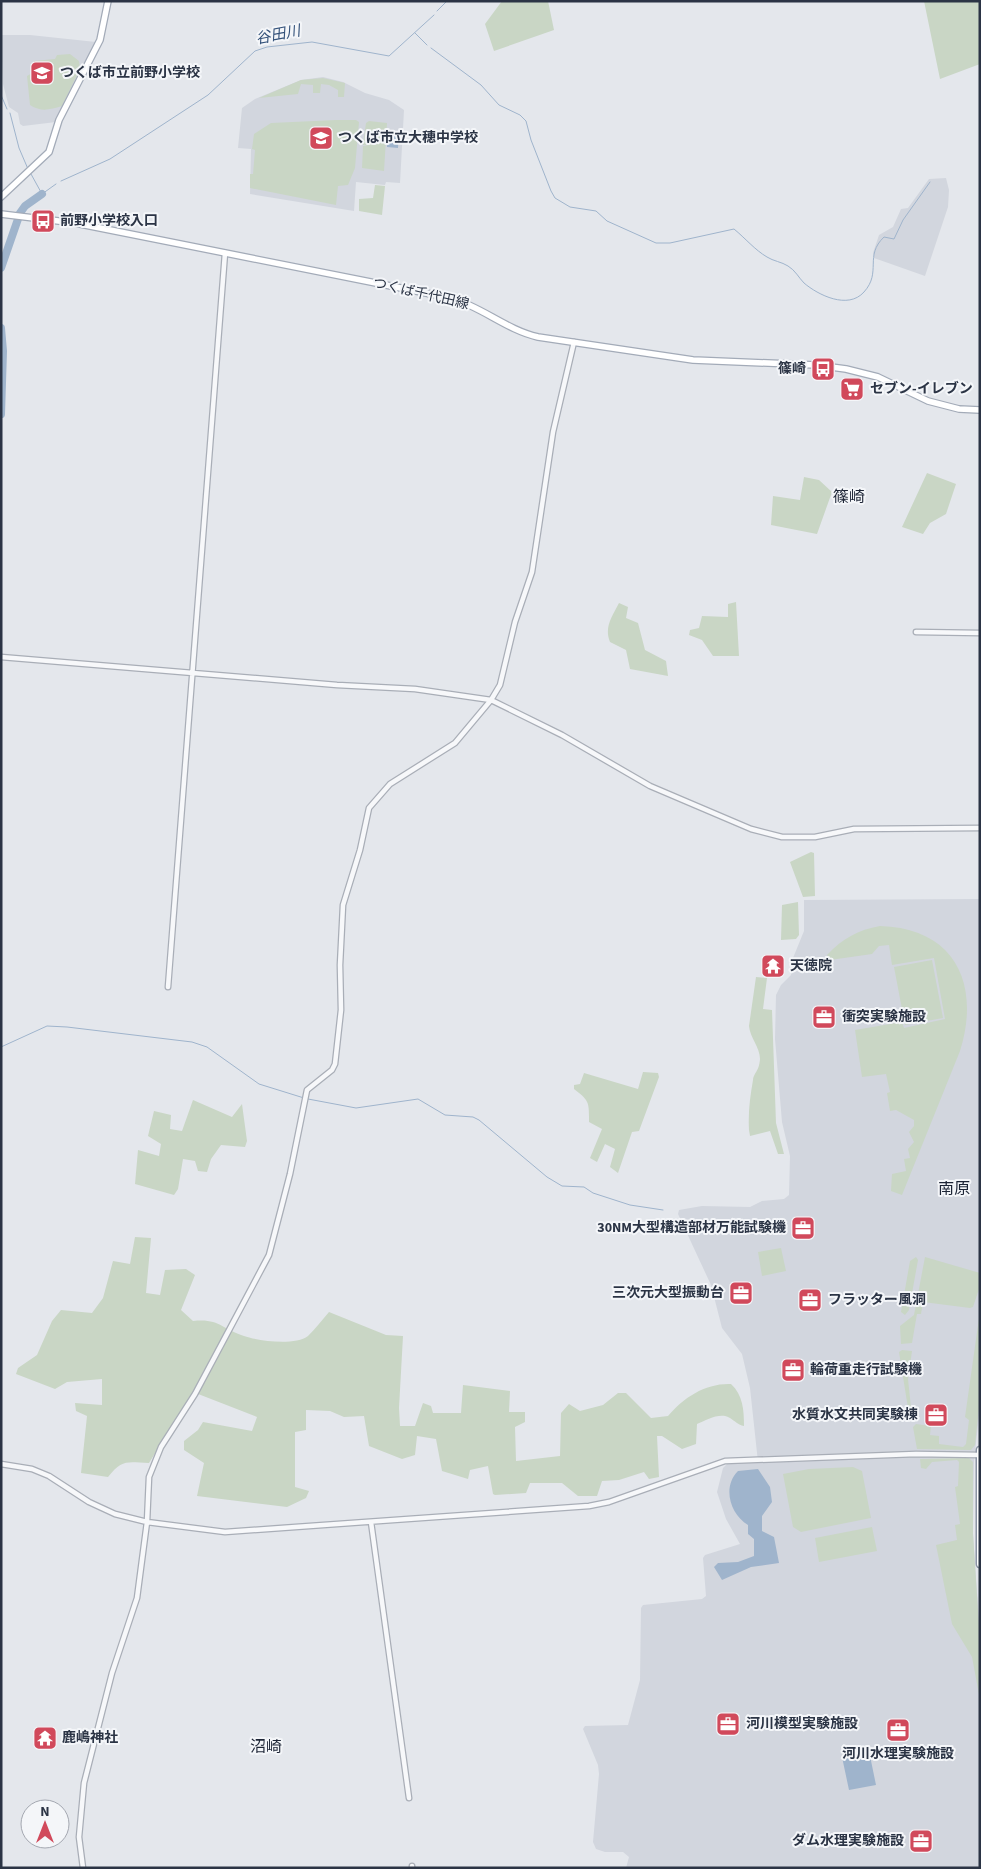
<svg xmlns="http://www.w3.org/2000/svg" width="981" height="1869" viewBox="0 0 981 1869" font-family="'Source Sans 3','Noto Sans JP',sans-serif">
	<rect width="100%" height="100%" fill="#e4e7ec"/>
	<path fill="#d2d6de" d="M1 35H30L96 42 56 122 23 126 20 124 18 113 9 107 3 84Z
		M323 77 343 82 365 93 389 100 404 110 400 183 386 182 385 185 356 182 354 211 250 194 251 149 238 148 242 108 255 99 301 80Z
		M946 178 949 190 948 207 925 276 874 258 873 253 879 235 893 227 901 209 908 208 929 179Z
		M980 899V1406L974 1462 973 1534 980 1636V1868H626L629 1857 623 1852H605L596 1849 593 1842 599 1774 598 1765 583 1729 585 1726 628 1725 640 1680 641 1608 643 1605 702 1599 706 1596 703 1558 705 1555 740 1544 726 1519 717 1492 723 1468 727 1464 758 1462 750 1388 742 1354 722 1328 711 1285 678 1214 679 1210 702 1206 750 1207 762 1201 784 1199 789 1195 790 1156 782 1122 775 1039 776 995 781 985 791 975 793 958 804 931V900Z"/>
	<path fill="#c9d6c5" d="M502 1H548L554 30 494 51 485 24Z
		M924 1H980V64L940 79Z
		M70 54 79 61 80 69 62 106C49 110 41 112 30 105L27 76 34 72V61L55 59 57 55Z
		M323 78 345 83 344 97H338V90L329 85 321 84 320 93H313V85L301 84 298 94 259 98 301 80Z
		M336 120H356L359 122 355 168 348 185 338 186 336 205 250 188V174H253L255 150 252 149 254 134 271 123Z
		M369 121 387 123 384 171 362 168 363 146H369L363 145 366 123Z
		M375 185 385 186 382 215 359 211V199L373 198Z
		M927 473 956 484 946 514 930 523 923 534 902 527Z
		M804 477 819 480 832 492 817 534 771 525 773 496 800 500Z
		M736 602 739 656H713L702 640 689 635 690 630 699 628 702 616 728 617V604Z
		M619 603 628 607 626 618 638 623 645 650 666 661 668 676 630 669 626 650 610 642C604 627 612 617 619 603Z
		M811 852 814 853 815 896 803 897 790 862Z
		M798 902 799 935 796 939 781 940 782 905Z
		M880 926C955 928 981 984 960 1051L902 1195 891 1191 892 1174 906 1171 904 1159 910 1158 908 1149 914 1142 909 1132 914 1126V1120L896 1110 890 1111 887 1093 890 1092 886 1074 862 1077 855 1030 902 1022 904 1028 945 1019 934 958 892 965 889 945 879 946 872 954 830 960 827 955C843 938 858 930 880 926Z
		M932 960 943 1018 905 1025 894 967Z
		M756 977 767 978 763 1009 772 1010 776 1123 784 1154H778L770 1131 750 1136 749 1130C748 1113 750 1097 753 1080 754 1072 759 1072 760 1059 760 1047 750 1038 749 1026Z
		M643 1072 658 1073 659 1077 639 1131 632 1132 618 1173 610 1167 615 1149 605 1144 597 1162 590 1158 602 1129 589 1122C589 1103 590 1101 574 1089V1085L580 1084 584 1073 638 1089Z
		M193 1100 232 1117 242 1104 247 1141 245 1147 221 1145 211 1159 207 1172 198 1171 195 1161 183 1159 178 1189 174 1195 135 1184 138 1150 159 1156 161 1144 148 1136 154 1111 171 1115 170 1129 182 1131Z
		M135 1237 151 1238 146 1293 160 1295 165 1270 186 1269 195 1275 181 1310 193 1321C219 1318 222 1329 244 1336 258 1341 295 1346 308 1336 315 1329 322 1320 329 1312L386 1335 403 1336 399 1408 400 1426H415L423 1403 431 1406 433 1413H461L463 1385 510 1391 509 1412H525V1422L515 1427 516 1461 560 1456 561 1413 569 1404 580 1411 603 1405 618 1393H626L651 1418 668 1416C684 1397 706 1383 731 1384 743 1395 744 1410 744 1426 738 1425 735 1421 730 1418 720 1412 707 1420 697 1424L696 1444 682 1449 662 1436H657L659 1477 649 1479 644 1472 619 1480 602 1481 597 1496H578L562 1483H530L526 1493 495 1495 493 1494 488 1466 470 1470 468 1479 442 1471 436 1439 417 1436 415 1455 402 1459 369 1446 364 1416 344 1417 330 1411 306 1410V1430L295 1432V1487L309 1491 306 1498 287 1507 197 1496 204 1463 184 1450V1441L198 1430 203 1422 252 1431 257 1417 193 1392 149 1463C127 1462 122 1459 108 1477L81 1473 87 1416 76 1411 75 1403 102 1405V1379L67 1382 55 1389 16 1374 18 1368 37 1355 52 1321 61 1310 92 1313 103 1298 113 1261 130 1264Z
		M781 1248 786 1271 762 1276 758 1252Z
		M916 1257 918 1260 909 1310 905 1315 901 1312 910 1261Z
		M925 1257 980 1273V1286L973 1307 970 1308 923 1302 921 1314H917L912 1343 901 1344 900 1326 914 1315Z
		M980 1311V1399L975 1445 971 1450 917 1449 913 1427 916 1424 931 1426 930 1435 939 1436V1444L963 1447 966 1444 969 1420 965 1417Z
		M902 1350 912 1351 908 1379 911 1408H908L899 1352Z
		M969 1458 973 1462V1534L980 1641V1700L972 1657 952 1624 936 1545 957 1540 955 1525 960 1524 955 1487 958 1486 959 1462 957 1460 932 1462 926 1469 921 1468 920 1459Z
		M853 1467 862 1471 871 1518 801 1532 793 1527 783 1474 809 1469Z
		M872 1527 877 1551 819 1562 815 1538Z"/>
	<path fill="#9fb4cc" d="M388 131 399 132 398 148 387 147Z
		M758 1469 770 1487 772 1502 762 1516V1531L774 1537 779 1563 751 1567 722 1580 714 1567 718 1563 738 1562 754 1556V1539L748 1534V1525C730 1514 722 1487 738 1471Z
		M869 1751 876 1785 849 1790 842 1757Z"/>
	<g fill="none" stroke-linecap="round" stroke-linejoin="round">
		<path stroke="#9fb4cc" stroke-width="1" d="M437 11 447 1
			M415 33 427 45
			M431 48 481 85 499 105 520 115 526 121 531 140 551 191 555 198 570 207 596 211 607 221 656 243H670L734 229C745 238 755 250 767 257 773 261 782 262 788 266 795 270 799 278 804 283 818 295 848 310 864 292 882 272 864 256 884 237L894 239 903 220 930 182
			M1 95 7 109
			M10 113 19 148 28 169
			M31 174 42 194 56 184
			M61 181 110 159 208 95 255 51 267 47 312 42 389 56 434 15
			M1 1047 47 1026 67 1027 192 1042 207 1047 259 1084 304 1098
			M308 1099 356 1108 418 1099 445 1115 473 1117 479 1120 547 1177 562 1186 584 1187 593 1193 630 1205 663 1210"/>
		<path stroke="#9fb4cc" stroke-width="8" d="M20 213 25 206 42 194
			M1 268 18 219
			M1 328 3 351 1 414"/>
		<g stroke="#a9aeb7" stroke-width="7">
			<path id="minor" d="M916 632 980 633
				M1 657 337 685 415 689 491 700 562 735 650 786 751 829 782 837H815L854 829 980 828
				M168 987 225 253
				M1 1464 32 1469 49 1476 89 1502 115 1514 147 1522 225 1532 589 1506 609 1502 725 1461 916 1454 980 1455
				M371 1522 409 1798
				M83 1868 79 1837 84 1783 112 1673 137 1598 147 1522 149 1477 161 1447 195 1394 269 1255 290 1174 307 1090 332 1070 335 1064 341 1010 340 965 343 905 360 850 369 808 390 784 455 743 491 700 500 685 515 622 532 572 553 432 574 342
				M412 1868V1866"/>
		</g>
		<g stroke="#a3abb8" stroke-width="8">
			<path id="major" d="M1 197 49 152 59 120 100 40 108 1
				M1 214 75 223 451 298C482 307 507 330 538 337L693 360 816 365 846 369 878 377 928 401 959 409 980 410"/>
		</g>
		<g stroke="#8b94a3" stroke-width="9">
			<path id="highway" d="M980 1450V1564"/>
		</g>
		<use href="#minor" stroke="#f7f8fa" stroke-width="4.5"/>
		<use href="#major" stroke="#fff" stroke-width="5.5"/>
		<use href="#highway" stroke="#fff" stroke-width="6"/>
	</g>
	<defs>
		<g id="school-square" transform="scale(1.25)"><rect x="-9" y="-9" width="18" height="18" rx="4" fill="#d1495b" stroke="#f4f6f9"/><path d="M0-5L7-2L0 1L-7-2ZM-4 1L0 2.5L4 1V4Q0 6-4 4Z" fill="#fff"/></g>
		<g id="bus-square" transform="scale(1.25)"><rect x="-9" y="-9" width="18" height="18" rx="4" fill="#d1495b" stroke="#f4f6f9"/><path d="M-5-6H5V4H4V6H2V4H-2V6H-4V4H-5ZM-3.5-4V0h7V-4ZM-3.5 1.2v1.5H-2V1.2ZM2 1.2v1.5H3.5V1.2Z" fill="#fff"/></g>
		<g id="supermarket-square" transform="scale(1.25)"><rect x="-9" y="-9" width="18" height="18" rx="4" fill="#d1495b" stroke="#f4f6f9"/><path d="M-6-5.5h2.5l.6 2H6L4.5 2H-2.5L-4.4-4H-6ZM-1.5 3.2a1.3 1.3 0 1 0 .1 0ZM3 3.2a1.3 1.3 0 1 0 .1 0Z" fill="#fff"/></g>
		<g id="temple-square" transform="scale(1.25)"><rect x="-9" y="-9" width="18" height="18" rx="4" fill="#d1495b" stroke="#f4f6f9"/><path d="M0-6L5-2H3V0L6.5 2.5H4V6H1.5V3h-3V6H-4V2.5H-6.5L-3 0V-2H-5Z" fill="#fff"/></g>
		<g id="office-square" transform="scale(1.25)"><rect x="-9" y="-9" width="18" height="18" rx="4" fill="#d1495b" stroke="#f4f6f9"/><path d="M-6-3h4V-5.5h4V-3h4V5H-6ZM-1-4.5V-3h2v-1.5ZM-6 0V1H6V0Z" fill="#fff"/></g>
	</defs>
	<g fill-rule="evenodd">
		<use href="#school-square" x="42" y="73"/>
		<use href="#school-square" x="321" y="138"/>
		<use href="#bus-square" x="43" y="221"/>
		<use href="#bus-square" x="823" y="369"/>
		<use href="#supermarket-square" x="852" y="389"/>
		<use href="#temple-square" x="773" y="966"/>
		<use href="#office-square" x="824" y="1017"/>
		<use href="#office-square" x="803" y="1228"/>
		<use href="#office-square" x="741" y="1293"/>
		<use href="#office-square" x="810" y="1300"/>
		<use href="#office-square" x="793" y="1370"/>
		<use href="#office-square" x="936" y="1415"/>
		<use href="#office-square" x="728" y="1724"/>
		<use href="#office-square" x="898" y="1730"/>
		<use href="#temple-square" x="45" y="1738"/>
		<use href="#office-square" x="921" y="1841"/>
	</g>
	<g text-anchor="middle" dominant-baseline="central" stroke-width="4" stroke-linejoin="round" paint-order="stroke">
		<g font-size="14" font-weight="bold" fill="#2b3445" stroke="#f4f6f9" text-anchor="start">
			<text x="60" y="73">つくば市立前野小学校</text>
			<text x="338" y="138">つくば市立大穂中学校</text>
			<text x="60" y="221">前野小学校入口</text>
			<text x="806" y="369" text-anchor="end">篠崎</text>
			<text x="870" y="389">セブン-イレブン</text>
			<text x="790" y="966">天徳院</text>
			<text x="842" y="1017">衝突実験施設</text>
			<text x="786" y="1228" text-anchor="end">30NM大型構造部材万能試験機</text>
			<text x="724" y="1293" text-anchor="end">三次元大型振動台</text>
			<text x="828" y="1300">フラッター風洞</text>
			<text x="810" y="1370">輪荷重走行試験機</text>
			<text x="918" y="1415" text-anchor="end">水質水文共同実験棟</text>
			<text x="746" y="1724">河川模型実験施設</text>
			<text x="62" y="1738">鹿嶋神社</text>
			<text x="898" y="1754" text-anchor="middle">河川水理実験施設</text>
			<text x="904" y="1841" text-anchor="end">ダム水理実験施設</text>
		</g>
		<g font-size="14" fill="#2b3445" stroke="#f4f6f9">
			<text transform="translate(421 294) rotate(13)">つくば千代田線</text>
		</g>
		<g font-size="15" font-style="italic" fill="#34527a" stroke="#f4f6f9">
			<text transform="translate(278 35) rotate(-11)">谷田川</text>
		</g>
		<g font-size="16" fill="#1d2536" stroke="#f4f6f9">
			<text x="849" y="497">篠崎</text>
			<text x="954" y="1189">南原</text>
			<text x="266" y="1747">沼崎</text>
		</g>
	</g>
	<rect width="981" height="1869" fill="none" stroke="#2b3445" stroke-width="5"/>
	<g transform="translate(45 1824)"><circle r="24" fill="#f4f6f9" stroke="#a4a8b1"/>
	<path d="M0-4L9 19L0 12L-9 19Z" fill="#d1495b"/>
	<text y="-8" font-size="14" font-weight="bold" text-anchor="middle" fill="#2b3445">N</text>
	</g>
</svg>
